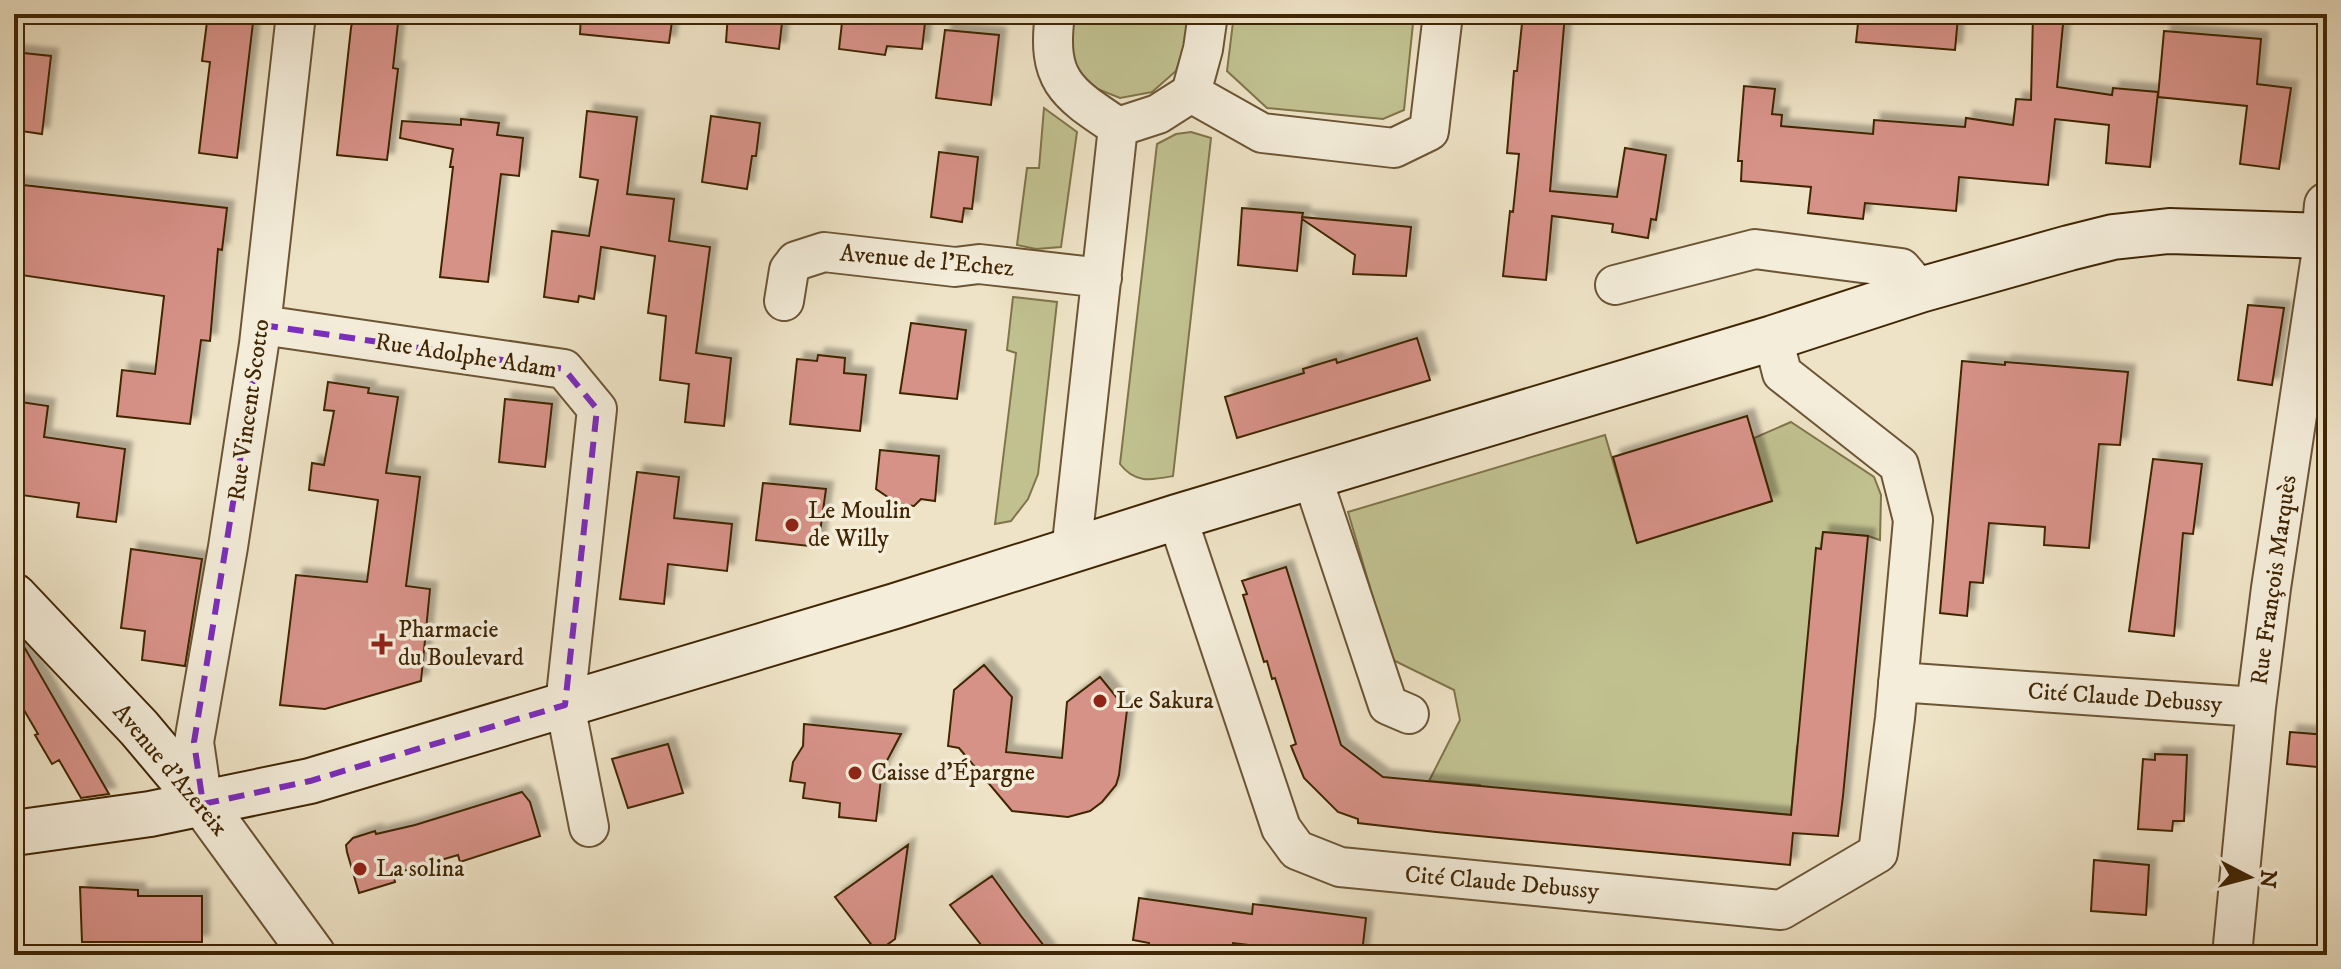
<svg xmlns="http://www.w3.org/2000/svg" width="2341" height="969" viewBox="0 0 2341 969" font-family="'IM FELL DW Pica',serif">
	<defs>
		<filter id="shadow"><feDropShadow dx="7" dy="-7" stdDeviation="2" flood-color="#0004"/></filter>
	</defs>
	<rect width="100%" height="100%" fill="#eee3c6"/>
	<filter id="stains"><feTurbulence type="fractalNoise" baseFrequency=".0025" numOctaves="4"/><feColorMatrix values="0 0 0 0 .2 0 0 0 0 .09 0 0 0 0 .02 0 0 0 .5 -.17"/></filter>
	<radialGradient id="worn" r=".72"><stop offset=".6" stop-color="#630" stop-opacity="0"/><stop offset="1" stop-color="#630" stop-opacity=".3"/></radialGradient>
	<path fill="#c1c190" stroke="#80744a" stroke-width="2" d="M1068 14H1189L1186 40 1176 71 1152 92 1120 98 1090 86 1070 61Z
		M1234 14H1414L1404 110 1383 119 1267 108 1227 71Z
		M1044 108 1077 132 1061 247 1036 249 1017 245 1027 168H1039Z
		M1191 132 1211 138 1173 476C1152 480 1135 484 1120 464L1157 144 1176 134Z
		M1013 297 1057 302 1038 474 1028 499 1011 521 995 524 1016 353 1007 350Z
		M1791 422 1874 477 1881 495 1880 540 1868 536 1823 532 1821 549H1817L1801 746H1797L1791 815H1793L1579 795 1480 789V785L1429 781 1460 720 1454 690 1391 659 1348 512 1605 435 1637 543 1772 501 1754 438Z"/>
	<path fill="#d79288" stroke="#402605" stroke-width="2" filter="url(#shadow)" d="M208 14H254L237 158 199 153 210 62 202 61Z
		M354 14H399L393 68 398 69 387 160 337 155 351 28Z
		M581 14H673L669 43 580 34Z
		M728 14H783L779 49 726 42Z
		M843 14H926L922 49 887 46 885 55 839 49Z
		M1523 14H1565L1550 191 1617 197 1625 148 1666 155 1656 220 1651 219 1648 238 1612 232 1613 224 1552 216 1546 280 1503 276 1510 211 1513 212 1519 154 1507 153 1514 71H1517Z
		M1859 14H1920L1958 17 1955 50 1856 42Z
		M2033 14H2064L2057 87 2112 95 2113 88 2158 92 2150 167 2106 163 2109 125 2055 119 2048 185 1959 177 1956 211 1865 203 1863 219 1808 213 1811 187 1741 181 1742 161H1738L1744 86 1775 89 1772 114 1782 115 1781 126 1873 134 1874 120 1965 127 1966 118 2013 125 2016 99 2031 100Z
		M945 30 999 35 991 105 936 98Z
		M2164 31 2261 39 2257 84 2291 88 2279 169 2240 164 2247 106 2158 97Z
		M14 52 51 56 42 134 14 130Z
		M587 111 637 117 627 194 674 199 669 241 710 247 696 353 731 358 724 426 685 422 689 384 660 380 666 316 648 313 655 256 601 247 594 299 579 296 578 302 544 297 552 231 589 236 598 180 580 177Z
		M711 116 760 123 756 156H752L747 189 702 182Z
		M461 119 499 123 497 135 523 138 519 176 501 174 488 282 440 277 453 167H450L453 149 400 138 402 121 461 125Z
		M939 152 978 157 972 209 964 208 962 222 931 217Z
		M14 184 227 208 222 250 218 249 210 341 201 340 190 424 117 416 122 370 155 374 164 296 14 274Z
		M1242 208 1303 213 1302 217 1411 227 1406 276 1353 274 1355 255 1302 219 1297 271 1238 265Z
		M2248 305 2284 308 2272 385 2238 380Z
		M911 323 966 330 957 399 900 393Z
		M1417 338 1430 380 1237 438 1225 397 1304 373 1303 369 1336 359 1337 363Z
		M818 355 845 358 844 373 866 375 860 431 790 424 797 359 817 361Z
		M1962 361 2005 365V362L2128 372 2120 445 2099 444 2089 548 2044 545 2045 527 1989 523 1983 583 1970 582 1967 616 1940 613Z
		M328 382 369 388 368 393 398 397 386 473 420 477 406 586 430 589 421 681 325 709 280 705 296 575 367 582 378 500 309 490 312 463 324 465 334 411 324 410Z
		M505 399 552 404 545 467 499 462Z
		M14 401 48 406 44 437 125 449 116 522 77 517 79 503 14 494Z
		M1747 416 1772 501 1637 543 1613 457Z
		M880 450 939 456 935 501 921 499 914 506 898 504 876 489Z
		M2153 459 2202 464 2193 534 2183 533 2174 636 2129 631Z
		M637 472 679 477 674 518 732 524 727 571 668 564 664 604 620 599Z
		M763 483 826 489 818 547 756 540Z
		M1823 532 1868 536 1843 796 1838 836 1793 833 1790 865 1436 832 1358 823V819L1338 812 1304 778 1291 746 1296 744 1275 678 1272 679 1267 661 1264 662 1243 595 1247 594 1242 581 1286 567 1341 745 1383 777 1791 815 1816 548 1821 549Z
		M131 549 202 559 185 666 142 660 145 631 121 628Z
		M14 632 19 638 109 794 81 798 59 760 52 764 35 735 38 734 14 693Z
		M984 665 1012 697 1006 752 1062 758 1067 702 1100 677 1127 710 1119 775 1116 785 1102 802 1090 811 1068 817 1012 811 959 748 948 746 954 690Z
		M804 724 901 734 882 770 876 821 839 817 840 803 803 798 805 783 790 781 793 762 803 746Z
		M2290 732 2327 735V768L2287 764Z
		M668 744 683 793 628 808 612 759Z
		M2155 754 2187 755 2184 821H2173L2172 831 2138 829 2143 759 2155 760Z
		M522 792 530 802 540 836 460 862 458 855 393 874 395 882 359 893 347 852 346 845 353 838 375 831 376 834 415 825Z
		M908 845 895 939 877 952 835 897Z
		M2094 860 2149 865 2146 915 2091 911Z
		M992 876 1021 916 1051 955H989L950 905Z
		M80 887 138 890V896H202V942H82Z
		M1139 898 1252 914 1253 904 1366 918 1362 953 1345 950 1344 955H1314V953L1233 943 1232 955H1179L1148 951 1149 943 1133 940Z"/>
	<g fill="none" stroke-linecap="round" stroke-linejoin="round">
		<g stroke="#6c5535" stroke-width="42">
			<path id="minor" d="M1055 14C1046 81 1067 93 1118 127
				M1191 93 1262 133 1394 148 1429 131 1443 14
				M1118 127 1158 114 1191 93 1203 49 1208 14
				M1615 285 1755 249 1901 268 1920 290
				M784 301 789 270 796 261 824 252 955 267 979 264 1102 278
				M262 325 564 369 597 409 565 705 589 827
				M1312 477 1388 705 1409 714
				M1177 517 1281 828 1297 850 1340 867 1781 910 1878 853 1895 718 1913 520 1899 465 1782 373 1773 338
				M1071 552 1118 127
				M1898 682 2256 707
				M203 804 194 742 228 547 259 344 296 14
				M2232 955 2256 707 2271 588 2324 236"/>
		</g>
		<g stroke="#6c5535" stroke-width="48">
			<path id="tertiary" d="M2324 236 2327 205
				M203 804 313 955"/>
		</g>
		<g stroke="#402605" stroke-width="48">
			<path id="secondary" d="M14 596 139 728 203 804
				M14 833 150 814 310 781 895 606 1177 517 1773 338 1920 290 2069 248 2113 237 2169 231 2327 236"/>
		</g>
		<use href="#minor" stroke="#f4edda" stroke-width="38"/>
		<use href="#tertiary" stroke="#f4edda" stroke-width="44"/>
		<use href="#secondary" stroke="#f4edda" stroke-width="44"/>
	</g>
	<path fill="none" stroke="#7b2cbf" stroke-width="6" stroke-dasharray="16 10" stroke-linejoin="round" d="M262 325 564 369 597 409 565 705 310 781 203 804 194 742Z"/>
	<g fill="#8f2418" stroke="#f4edda" stroke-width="3">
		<circle cx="792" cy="525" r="8"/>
		<path d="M378 632h8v8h8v8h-8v8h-8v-8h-8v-8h8z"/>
		<circle cx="1100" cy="701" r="8"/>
		<circle cx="855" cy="773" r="8"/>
		<circle cx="360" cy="869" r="8"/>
	</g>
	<g text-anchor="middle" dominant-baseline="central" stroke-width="7" stroke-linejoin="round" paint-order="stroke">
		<g font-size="24" fill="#402605" stroke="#f4edda">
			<text transform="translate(927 261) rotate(5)">Avenue de l'Echez</text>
			<text transform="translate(466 356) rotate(9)">Rue Adolphe Adam</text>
			<text transform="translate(249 410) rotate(-82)">Rue Vincent Scotto</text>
			<text transform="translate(2274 580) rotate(-82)">Rue François Marquès</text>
			<text transform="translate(2125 698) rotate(4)">Cité Claude Debussy</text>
			<text transform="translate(170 770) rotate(50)">Avenue d'Azereix</text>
			<text transform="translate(1502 883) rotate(5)">Cité Claude Debussy</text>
		</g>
		<g font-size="24" fill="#402605" stroke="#f4edda" text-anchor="start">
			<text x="808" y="511">Le Moulin<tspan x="808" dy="28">de Willy</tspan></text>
			<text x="398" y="630">Pharmacie<tspan x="398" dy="28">du Boulevard</tspan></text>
			<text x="1116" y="701">Le Sakura</text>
			<text x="871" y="773">Caisse d'Épargne</text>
			<text x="376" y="869">La solina</text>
		</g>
	</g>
	<rect width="2341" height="969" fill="none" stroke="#eee3c6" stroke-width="48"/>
	<rect x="16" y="16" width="2309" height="937" fill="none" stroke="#402605" stroke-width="4"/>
	<rect x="24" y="24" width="2293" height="921" fill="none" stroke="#402605" stroke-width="2"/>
	<g transform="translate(2249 877) rotate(96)" stroke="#f4edda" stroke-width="6" paint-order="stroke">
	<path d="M0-6L14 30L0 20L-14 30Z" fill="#402605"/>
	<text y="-12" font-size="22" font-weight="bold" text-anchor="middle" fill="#402605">N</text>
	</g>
	<rect width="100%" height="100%" filter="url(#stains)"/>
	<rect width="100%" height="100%" fill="url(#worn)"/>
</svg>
